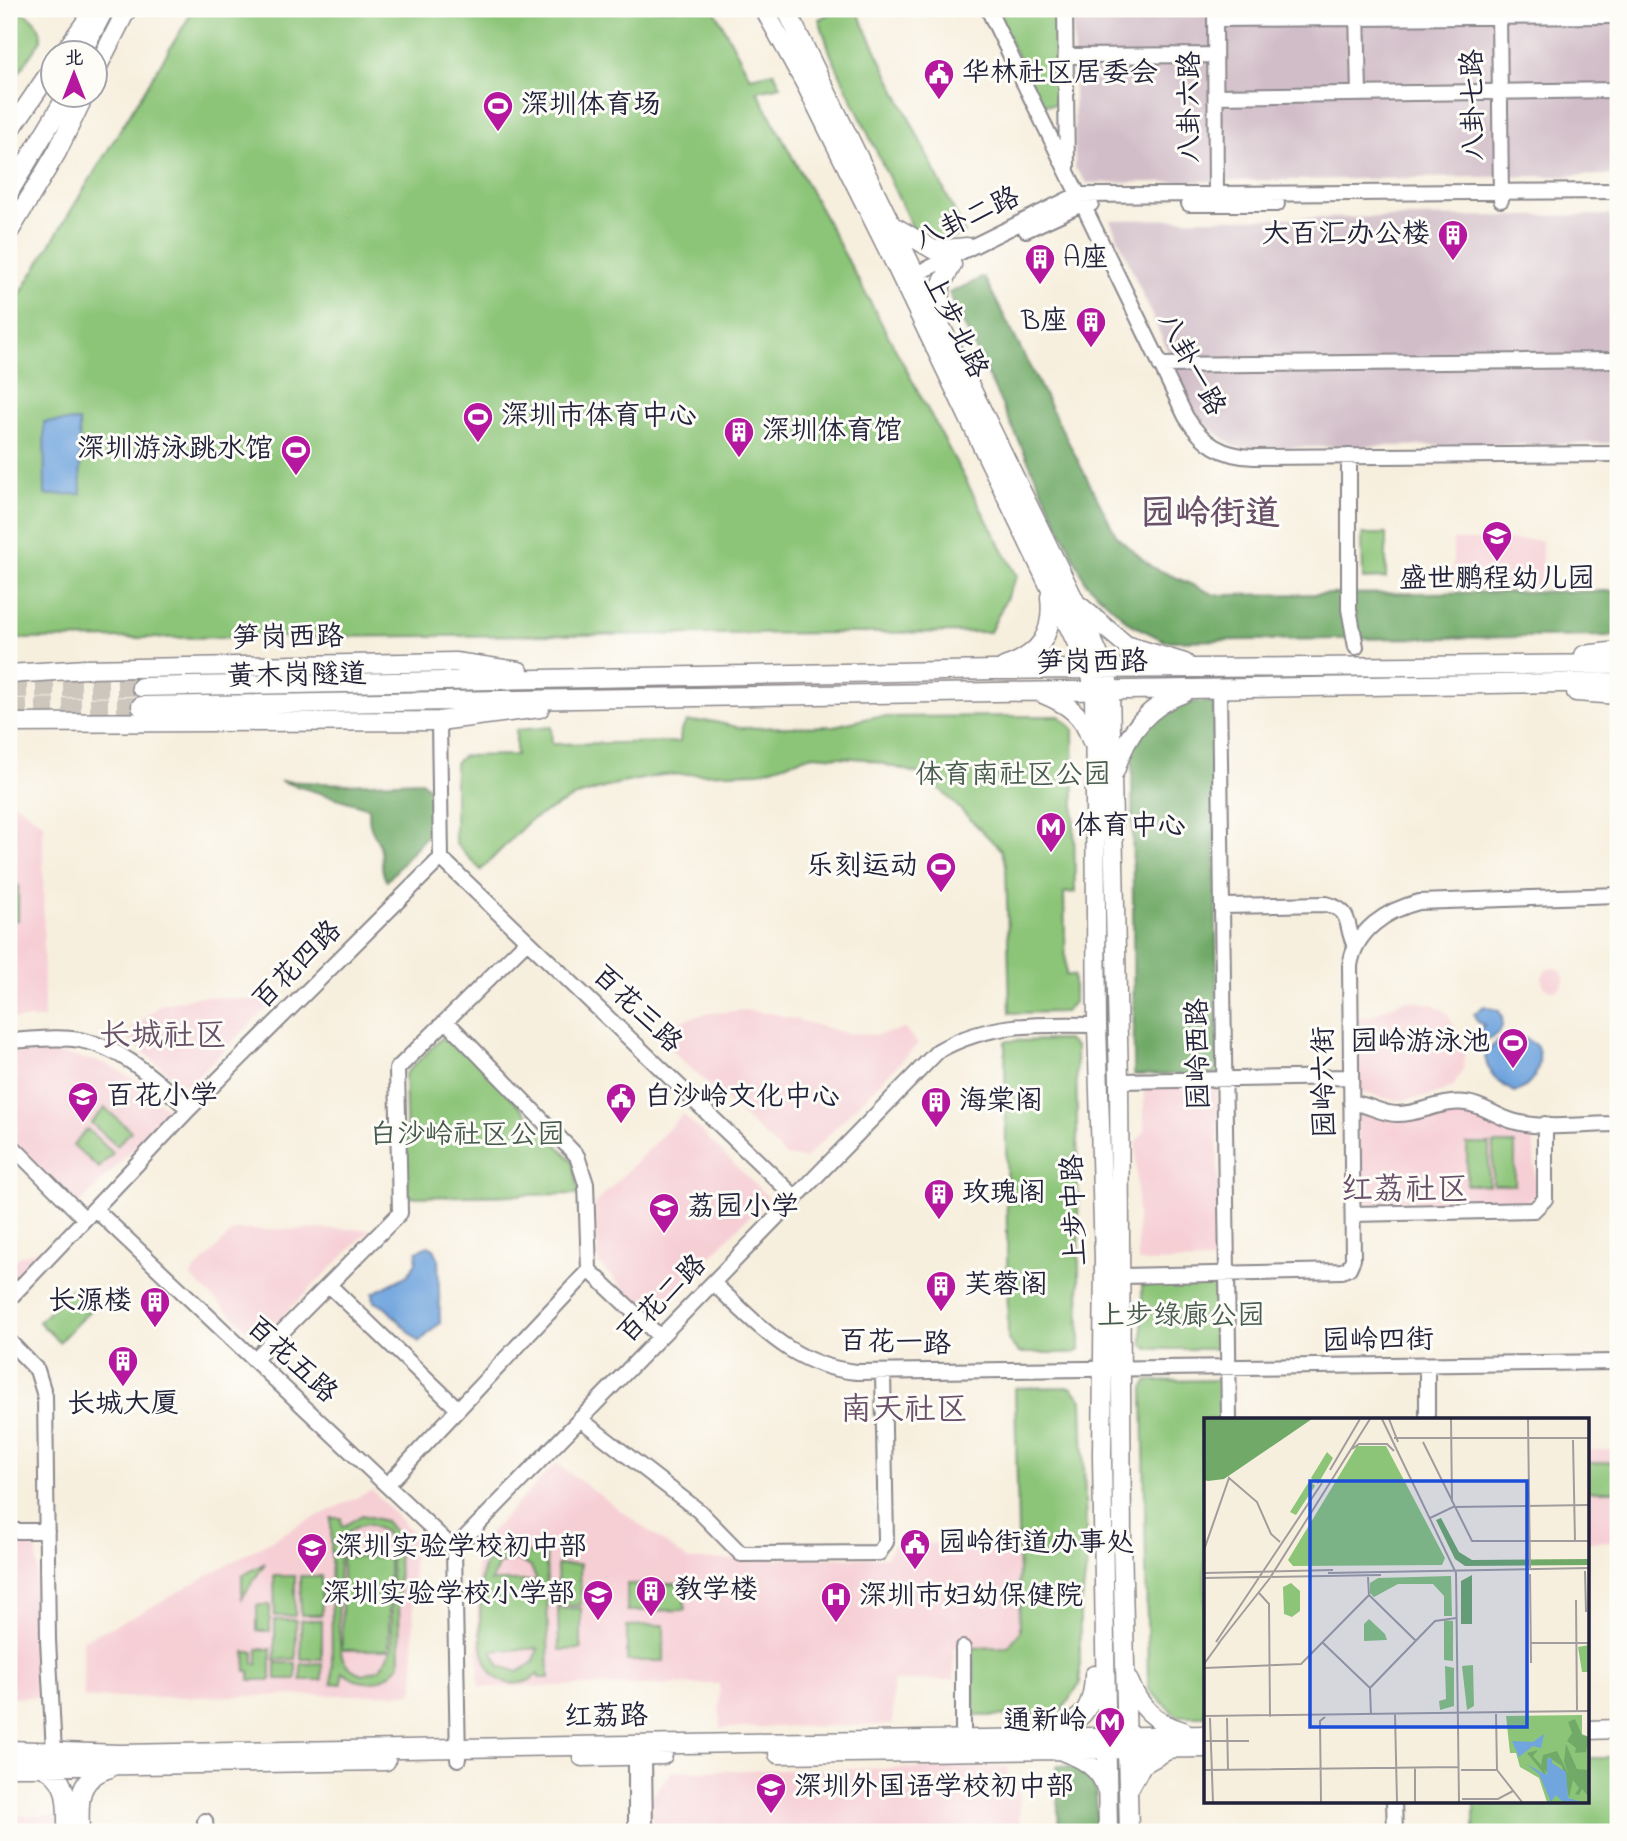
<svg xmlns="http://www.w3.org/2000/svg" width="1627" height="1841" viewBox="0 0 1627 1841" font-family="'Indie Flower','LXGW WenKai TC',sans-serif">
	<rect width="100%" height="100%" fill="#fdfcf7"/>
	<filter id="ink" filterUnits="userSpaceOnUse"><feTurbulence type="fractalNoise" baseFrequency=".0143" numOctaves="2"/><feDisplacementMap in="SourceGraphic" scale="14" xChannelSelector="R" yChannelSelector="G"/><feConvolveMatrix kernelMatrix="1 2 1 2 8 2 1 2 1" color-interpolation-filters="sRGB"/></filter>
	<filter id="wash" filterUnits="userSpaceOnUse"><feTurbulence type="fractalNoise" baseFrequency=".00686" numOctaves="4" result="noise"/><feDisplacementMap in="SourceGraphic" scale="28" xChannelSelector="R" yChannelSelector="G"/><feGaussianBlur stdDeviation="1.57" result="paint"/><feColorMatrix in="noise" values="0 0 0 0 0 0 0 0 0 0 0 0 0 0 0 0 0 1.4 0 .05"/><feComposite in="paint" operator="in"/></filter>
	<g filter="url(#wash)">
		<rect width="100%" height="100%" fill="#f7efde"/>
		<path fill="#f6cfd5" d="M1453 540H1542V585L1453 586Z
			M9 799 43 823 44 1019H9Z
			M1542 979a11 11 0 1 1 22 0a11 11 0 1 1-22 0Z
			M200 996 274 1001 189 1084H180L125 1036 160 1005Z
			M1405 1000 1432 1004 1448 1013 1466 1049 1463 1069 1453 1087 1430 1096 1396 1101 1364 1093 1355 1087 1356 1023 1359 1017 1370 1016Z
			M743 1010 775 1014 846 1033 877 1035 905 1029 918 1044 805 1159 786 1156 655 1035 675 1023 704 1014Z
			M9 1053H56L105 1063 139 1082 169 1111 79 1205 9 1137Z
			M1217 1086 1219 1261 1138 1262 1136 1142 1144 1132V1087Z
			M1365 1108 1407 1114 1463 1113 1533 1134 1536 1194 1528 1201 1359 1203 1358 1115Z
			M683 1114 768 1197 652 1316 599 1264 594 1205Z
			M371 1229 265 1333H251L190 1276 234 1230Z
			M43 1248 9 1283V1261Z
			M1587 1450H1618V1541L1587 1542Z
			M556 1463 688 1560 886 1557 894 1544 1018 1542 1020 1632 1008 1647 953 1648 954 1680 893 1681V1725L720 1728 719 1684 479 1687 476 1552 480 1543Z
			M372 1490 413 1533 414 1690 408 1694 84 1698 83 1640 133 1617 297 1526Z
			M9 1536H37L38 1697 9 1698Z
			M1008 1767V1790H1019L1020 1832H653L652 1797 672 1771Z
			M9 1815H59V1832H9Z"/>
		<path fill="#d1bdc8" d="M1073 9H1618V170L1613 175 1087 183 1075 168Z
			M1618 215V443L1236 448 1197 418 1110 220Z"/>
		<path fill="#8cc578" stroke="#57745a" stroke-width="2" fill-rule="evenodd" d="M9 9C25 9 43 24 41 40L9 87Z
			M194 9H714L750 77 774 72 781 86 757 91 1017 576 990 632 9 639V312Z
			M838 9H856L965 233C943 244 935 243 914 231L831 55 819 19Z
			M994 9H1056L1060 99 1053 105 1041 104Z
			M1362 534H1386V578L1363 579Z
			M1060 716 1073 729 1075 892 1064 893 1066 975 1074 976V1002L1065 1012 1010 1013 1006 864 1001 850 927 776 865 759 813 755 759 772 662 775 617 784 574 797 529 821 481 870 455 843V763L463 756 516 755V730L551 727 552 744 680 742 681 730 687 722 710 721 742 728 790 727 834 726 873 717Z
			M9 885H18V920H9Z
			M448 1032 573 1161 579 1194 408 1197 405 1074Z
			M1067 1040 1076 1047 1080 1350 1073 1353H1019L1008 1340 1005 1041Z
			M105 1108 131 1131 117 1146 91 1123Z
			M87 1129 113 1153 99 1168 73 1145Z
			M1467 1144H1489V1185H1467Z
			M1493 1144H1515V1185H1493Z
			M1218 1284 1219 1349H1149L1142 1344V1285Z
			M71 1289 91 1309 59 1342 39 1322Z
			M1224 1380 1225 1419H1205V1716H1177L1149 1690 1148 1684 1143 1388 1148 1381Z
			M1071 1387 1082 1400 1087 1564 1080 1613V1683L1061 1712 1054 1715 974 1716 973 1648 1008 1647 1020 1632 1015 1388Z
			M1618 1462V1491H1587V1463Z
			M362 1515 385 1521 398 1536 400 1664C384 1685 362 1688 342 1672V1684L332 1683 331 1518H341L342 1527ZM367 1524 384 1531 391 1545 392 1649 380 1669 364 1674C355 1672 348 1668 343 1659 337 1644 336 1551 344 1537 349 1529 357 1526 367 1524Z
			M513 1548 534 1555V1548H546L549 1678H539L538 1674C530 1682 520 1685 508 1683 472 1676 481 1606 481 1578 484 1560 495 1550 513 1548ZM516 1559 531 1567 537 1581H491L499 1564ZM538 1648 534 1662 518 1672 500 1666 492 1651Z
			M342 1557H389V1650H342Z
			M265 1563 242 1598V1576Z
			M580 1564 581 1605 558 1606 557 1565Z
			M274 1576H295V1616H275Z
			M300 1576H321L322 1615H301Z
			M627 1584H684L685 1610 627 1611Z
			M257 1605H270V1631H257Z
			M581 1608V1649L559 1650 558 1609Z
			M275 1620H296V1659L275 1660Z
			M301 1620H322V1659H301Z
			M664 1625V1661H627V1626Z
			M258 1649H271V1680H250V1671H246L245 1652H254V1663L258 1664Z
			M276 1663H296V1679H276Z
			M322 1663V1680H301V1664Z
			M1587 1758H1618V1832H1474V1801H1587Z"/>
		<path fill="#71aa68" stroke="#4a6652" stroke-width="2" d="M984 277 1117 537 1152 567 1215 595 1618 591V636L1165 641 1129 623 1086 583 949 293Z
			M1191 702H1213L1218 1074 1134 1075 1132 749C1146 725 1162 706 1191 702Z
			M280 781 346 784 421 781 433 791V828L387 881C378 869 385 858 379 844 371 826 369 830 369 808Z
			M1056 1766 1083 1768C1101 1786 1096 1809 1096 1832H1059Z"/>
		<path fill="#71a5de" stroke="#4a648c" stroke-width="2" d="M79 421 81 494 45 495 44 422Z
			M1484 1006 1499 1011C1506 1023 1502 1031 1491 1039L1479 1038 1476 1033 1484 1025 1477 1022 1474 1014Z
			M1526 1039 1537 1046C1544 1064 1533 1088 1514 1092 1499 1083 1485 1072 1485 1053L1497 1042Z
			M428 1246 434 1249 438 1257 440 1323 419 1342 384 1306 374 1302 373 1293 408 1275 416 1262 417 1251Z"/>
	</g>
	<g filter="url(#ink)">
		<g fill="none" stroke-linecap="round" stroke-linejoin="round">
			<path stroke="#ccc6bd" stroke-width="18" stroke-dasharray="18 9" stroke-linecap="butt" d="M9 689 141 687
				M9 708 141 706"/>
			<g stroke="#8c888c" stroke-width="18">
				<path id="minor" d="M988 9 1186 417C1203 444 1222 456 1254 457L1618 454
					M1065 9 1067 168
					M1215 9 1216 203
					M1499 10 1501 200
					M1357 11 1359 94
					M1215 19 1615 16
					M1066 56 1215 55
					M1216 96 1618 90
					M1189 204H1277
					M1026 230 1082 204H1091
					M908 278 1077 195 1618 191
					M1160 365 1618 360
					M1349 456V609L1356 647
					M1219 688 1229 1419
					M441 858 796 1198
					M1222 906 1326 904C1354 911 1344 925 1355 946
					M9 1041C32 1040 57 1036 80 1040 124 1048 156 1081 189 1109
					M1119 1081 1351 1077
					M1351 1103C1367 1103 1380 1114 1397 1114 1421 1114 1442 1100 1466 1103 1484 1105 1498 1118 1516 1122 1547 1130 1586 1124 1618 1124
					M9 1143 85 1219
					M95 1209 454 1549
					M1353 1214 1534 1210 1545 1199V1124
					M589 1270 660 1337
					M1122 1276 1342 1271 1349 1268 1353 1259 1350 966C1355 930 1387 910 1419 902L1618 895
					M714 1284C759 1325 792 1366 857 1372L1618 1362
					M329 1285 458 1409
					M9 1299 189 1109 441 858 439 721
					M9 1341 37 1370 45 1396 48 1640 54 1752
					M254 1360 400 1213 397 1069 527 941
					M1427 1366V1419
					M580 1419 699 1511 741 1554 879 1553 886 1542 883 1372
					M387 1485 589 1270 586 1184 577 1156 446 1021
					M9 1531H47
					M963 1648V1738
					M639 1748 644 1756 645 1832
					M458 1759 454 1549 938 1051C988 1022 1041 1024 1097 1025
					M1394 1801 1395 1832
					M205 1821 206 1832
					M636 1823V1745"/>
			</g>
			<g stroke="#8c888c" stroke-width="21">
				<path id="major" d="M764 9 807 87 895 264 1090 671 1094 690 1097 1025 1104 1258 1102 1456 1108 1832
					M786 9 1075 601 1106 671 1110 690 1119 1081 1122 1539 1129 1832
					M64 52 95 9
					M82 52 103 12
					M94 74 127 9
					M9 132 52 69
					M9 192 68 94
					M897 228 934 250 967 247
					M9 232 57 152 85 94
					M940 316 941 285 952 265
					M1080 606 1126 645 1185 663
					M1584 655 1618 651
					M1004 667C1040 655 1054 634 1050 597
					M9 674 86 669 455 662 519 671
					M141 687 995 670 1618 664
					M1576 692 1618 695
					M1043 694C1067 704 1083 714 1091 740
					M141 706 1618 682
					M9 723 439 721 540 708
					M1115 771C1126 734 1147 706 1184 693
					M1129 1681C1139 1707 1156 1723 1183 1731
					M1046 1730C1082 1724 1093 1710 1094 1675
					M1587 1730 1618 1729
					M9 1750 119 1754 1205 1735
					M1064 1752C1082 1758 1101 1769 1106 1789
					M778 1754 1205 1748
					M582 1757 663 1755
					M39 1766C70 1775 67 1806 67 1832
					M9 1767 386 1761
					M1130 1787 1142 1765 1168 1750
					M80 1832C79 1802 76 1778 110 1768"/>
			</g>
			<use href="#minor" stroke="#fff" stroke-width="14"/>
			<use href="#major" stroke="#fff" stroke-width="18"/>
		</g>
	</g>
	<defs>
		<g id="civic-pin" transform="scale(1.575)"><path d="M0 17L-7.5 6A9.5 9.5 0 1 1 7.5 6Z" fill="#b5179e" stroke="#fdfcf7"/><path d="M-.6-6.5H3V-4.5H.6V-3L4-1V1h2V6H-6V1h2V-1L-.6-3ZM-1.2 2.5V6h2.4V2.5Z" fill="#fff"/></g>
		<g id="stadium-pin" transform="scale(1.575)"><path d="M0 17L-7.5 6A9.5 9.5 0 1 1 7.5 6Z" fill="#b5179e" stroke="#fdfcf7"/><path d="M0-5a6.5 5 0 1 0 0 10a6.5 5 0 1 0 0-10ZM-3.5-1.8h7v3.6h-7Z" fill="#fff"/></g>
		<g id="building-pin" transform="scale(1.575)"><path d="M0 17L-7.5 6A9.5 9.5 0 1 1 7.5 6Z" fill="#b5179e" stroke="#fdfcf7"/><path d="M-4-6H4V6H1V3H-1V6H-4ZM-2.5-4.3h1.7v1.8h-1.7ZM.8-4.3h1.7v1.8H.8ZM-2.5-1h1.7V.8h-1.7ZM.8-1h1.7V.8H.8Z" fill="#fff"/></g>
		<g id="school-pin" transform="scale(1.575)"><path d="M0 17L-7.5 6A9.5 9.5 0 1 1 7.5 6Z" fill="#b5179e" stroke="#fdfcf7"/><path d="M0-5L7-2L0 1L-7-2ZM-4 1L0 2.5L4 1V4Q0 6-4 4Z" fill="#fff"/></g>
		<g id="metro-pin" transform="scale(1.575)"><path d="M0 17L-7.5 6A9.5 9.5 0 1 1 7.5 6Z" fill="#b5179e" stroke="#fdfcf7"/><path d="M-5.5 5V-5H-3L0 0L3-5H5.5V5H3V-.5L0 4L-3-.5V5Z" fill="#fff"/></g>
		<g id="hospital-pin" transform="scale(1.575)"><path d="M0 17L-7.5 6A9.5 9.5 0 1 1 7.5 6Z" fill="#b5179e" stroke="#fdfcf7"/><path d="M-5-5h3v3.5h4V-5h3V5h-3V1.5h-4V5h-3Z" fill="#fff"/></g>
	</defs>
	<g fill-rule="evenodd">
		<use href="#civic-pin" x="939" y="74"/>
		<use href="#stadium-pin" x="498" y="106"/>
		<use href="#building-pin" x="1453" y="235"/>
		<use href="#building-pin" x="1040" y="259"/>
		<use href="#building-pin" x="1091" y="322"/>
		<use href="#stadium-pin" x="478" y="417"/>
		<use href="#building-pin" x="739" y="432"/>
		<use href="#stadium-pin" x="296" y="450"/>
		<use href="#school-pin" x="1497" y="536"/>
		<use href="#metro-pin" x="1051" y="827"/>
		<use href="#stadium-pin" x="941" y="867"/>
		<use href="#stadium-pin" x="1513" y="1043"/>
		<use href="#school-pin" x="83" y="1097"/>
		<use href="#civic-pin" x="621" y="1098"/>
		<use href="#building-pin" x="936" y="1102"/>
		<use href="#building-pin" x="939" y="1194"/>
		<use href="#school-pin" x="664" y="1208"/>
		<use href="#building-pin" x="941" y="1286"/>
		<use href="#building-pin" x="155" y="1302"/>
		<use href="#building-pin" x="123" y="1361"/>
		<use href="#civic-pin" x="915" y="1544"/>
		<use href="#school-pin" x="312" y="1548"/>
		<use href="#building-pin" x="651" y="1591"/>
		<use href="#school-pin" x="598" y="1595"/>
		<use href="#hospital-pin" x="836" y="1597"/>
		<use href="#metro-pin" x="1110" y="1722"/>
		<use href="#school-pin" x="771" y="1788"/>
	</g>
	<g text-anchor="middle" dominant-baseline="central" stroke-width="6" stroke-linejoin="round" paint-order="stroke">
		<g font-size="28" fill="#22223b" stroke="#fdfcf7" text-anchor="start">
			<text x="962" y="74">华林社区居委会</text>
			<text x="521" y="106">深圳体育场</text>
			<text x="1430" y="235" text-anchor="end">大百汇办公楼</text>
			<text x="1063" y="259">A座</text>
			<text x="1068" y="322" text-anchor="end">B座</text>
			<text x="501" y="417">深圳市体育中心</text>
			<text x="762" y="432">深圳体育馆</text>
			<text x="273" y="450" text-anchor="end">深圳游泳跳水馆</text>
			<text x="1497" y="580" text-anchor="middle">盛世鹏程幼儿园</text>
			<text x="1074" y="827">体育中心</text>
			<text x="918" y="867" text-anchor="end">乐刻运动</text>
			<text x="1490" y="1043" text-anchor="end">园岭游泳池</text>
			<text x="106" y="1097">百花小学</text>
			<text x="644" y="1098">白沙岭文化中心</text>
			<text x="959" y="1102">海棠阁</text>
			<text x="962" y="1194">玫瑰阁</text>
			<text x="687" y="1208">荔园小学</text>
			<text x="964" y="1286">芙蓉阁</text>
			<text x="132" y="1302" text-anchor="end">长源楼</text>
			<text x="123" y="1405" text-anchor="middle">长城大厦</text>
			<text x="938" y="1544">园岭街道办事处</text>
			<text x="335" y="1548">深圳实验学校初中部</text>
			<text x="674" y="1591">教学楼</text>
			<text x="575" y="1595" text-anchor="end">深圳实验学校小学部</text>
			<text x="859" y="1597">深圳市妇幼保健院</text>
			<text x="1087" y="1722" text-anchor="end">通新岭</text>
			<text x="794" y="1788">深圳外国语学校初中部</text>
		</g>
		<g font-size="28" fill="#22223b" stroke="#fdfcf7">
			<text transform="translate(1475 105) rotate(-91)">八卦七路</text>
			<text transform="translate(1191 107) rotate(-90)">八卦六路</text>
			<text transform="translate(968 220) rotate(-25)">八卦二路</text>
			<text transform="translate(954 327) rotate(64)">上步北路</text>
			<text transform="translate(1190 365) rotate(62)">八卦一路</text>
			<text transform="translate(288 639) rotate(-1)">笋岗西路</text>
			<text transform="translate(1092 664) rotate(-1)">笋岗西路</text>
			<text transform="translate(297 677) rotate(-1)">黄木岗隧道</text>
			<text transform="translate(298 966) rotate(-45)">百花四路</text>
			<text transform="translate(636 1010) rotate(44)">百花三路</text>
			<text transform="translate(1200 1054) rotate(-91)">园岭西路</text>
			<text transform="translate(1326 1082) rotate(-91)">园岭六街</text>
			<text transform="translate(1076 1210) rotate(-92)">上步中路</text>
			<text transform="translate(663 1300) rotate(-45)">百花二路</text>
			<text transform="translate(1378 1342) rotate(-1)">园岭四街</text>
			<text transform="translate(895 1344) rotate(2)">百花一路</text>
			<text transform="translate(291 1361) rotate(43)">百花五路</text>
			<text transform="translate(606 1718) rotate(-1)">红荔路</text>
		</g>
		<g font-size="28" fill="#475b50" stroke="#fdfcf7">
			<text x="1013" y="776">体育南社区公园</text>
			<text x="467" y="1136">白沙岭社区公园</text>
			<text x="1181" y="1317">上步绿廊公园</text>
		</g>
		<g font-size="32" fill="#69516a" stroke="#fdfcf7">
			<text x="163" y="1037">长城社区</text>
			<text x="1405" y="1191">红荔社区</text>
			<text x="904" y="1411">南天社区</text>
		</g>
		<g font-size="35" font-weight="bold" fill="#69516a" stroke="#fdfcf7">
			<text x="1210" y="515">园岭街道</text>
		</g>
	</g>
	<g transform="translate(1204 1418)">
		<rect width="385" height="385" fill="#f7efde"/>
		<path d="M153 28H182L241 140 238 147 89 148 84 142ZM123 34 129 40 114 66 107 60ZM106 62 111 68 92 97 86 94ZM247 158 248 198H240V178L229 166H194L170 179 166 175V165L174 160ZM87 165 96 173V193L88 199 80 196 79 169ZM165 201 181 216 183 222 160 223V206ZM240 202 249 203V243L240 242ZM385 227V254H378L374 229ZM269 247 270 288 263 292 258 248ZM241 248 250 250V288L236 292 235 283 242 281ZM378 297V316L385 319V384H343L335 360 316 349 312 335H306L302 298Z" fill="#8cc578"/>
		<path d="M0 1H108L20 61 4 63 0 62ZM237 100 255 134 268 142 385 141V147L261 148 251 141 232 102ZM268 157V206H257V163ZM371 301 378 317 385 319 382 334 371 335 372 330 363 323 368 315 364 304ZM362 326 373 351 385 352V379L378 371 375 377 371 376 375 370 369 362 365 380 358 348 344 339V356L340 351 342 356H340L323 335 334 332 329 338 337 347 339 337 353 333 365 357 360 344Z" fill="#71aa68"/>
		<path d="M340 316 337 330 329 328 315 339 308 323 329 324ZM348 340V345L362 354 364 380 378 384 358 383 352 377 347 384 335 356 322 346 343 357V341Z" fill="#71a5de"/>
		<path fill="none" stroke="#a29d9d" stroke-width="2" d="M178 1 252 155 255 384M185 1 194 24M247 1 248 84M324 1 326 150M190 20H385M369 22 371 123M219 24 268 123H385M148 31 155 26H183L190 33M126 52 156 1M226 100 249 89 385 87M0 132 25 60 53 84 67 116 76 124M381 153 382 194M0 155 129 152M124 155 385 150M326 156 327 245M0 160 177 157M55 175 65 186 66 299M165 177 212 223M372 182 373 292M12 224 118 65M118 224 166 270M327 225H385M14 226 66 160 166 1M0 246 16 224M0 250 97 246 165 177 164 159M191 296 193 384M292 296 293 352M167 297 166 270 231 203 252 200M0 298 385 293M6 300 9 384M23 300 24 352M0 323H45M211 349V384M0 352 255 349M257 352H293M293 352 318 384M258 381H294L309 373M117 384 116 303 121 299"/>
		<path fill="#1d4ed8" fill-opacity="0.15" stroke="#1d4ed8" stroke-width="3.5" d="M106 63H323V309H106Z"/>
		<rect width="385" height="385" fill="none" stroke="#22223b" stroke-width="3.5"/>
	</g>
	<rect width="1627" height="1841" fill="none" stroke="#fdfcf7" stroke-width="35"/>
	<g transform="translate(74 74)"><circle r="33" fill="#fdfcf7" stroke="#a5a5ac" stroke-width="2"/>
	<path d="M0-5L12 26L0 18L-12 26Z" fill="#b5179e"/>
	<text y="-10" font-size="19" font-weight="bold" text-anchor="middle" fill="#22223b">北</text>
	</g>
</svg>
